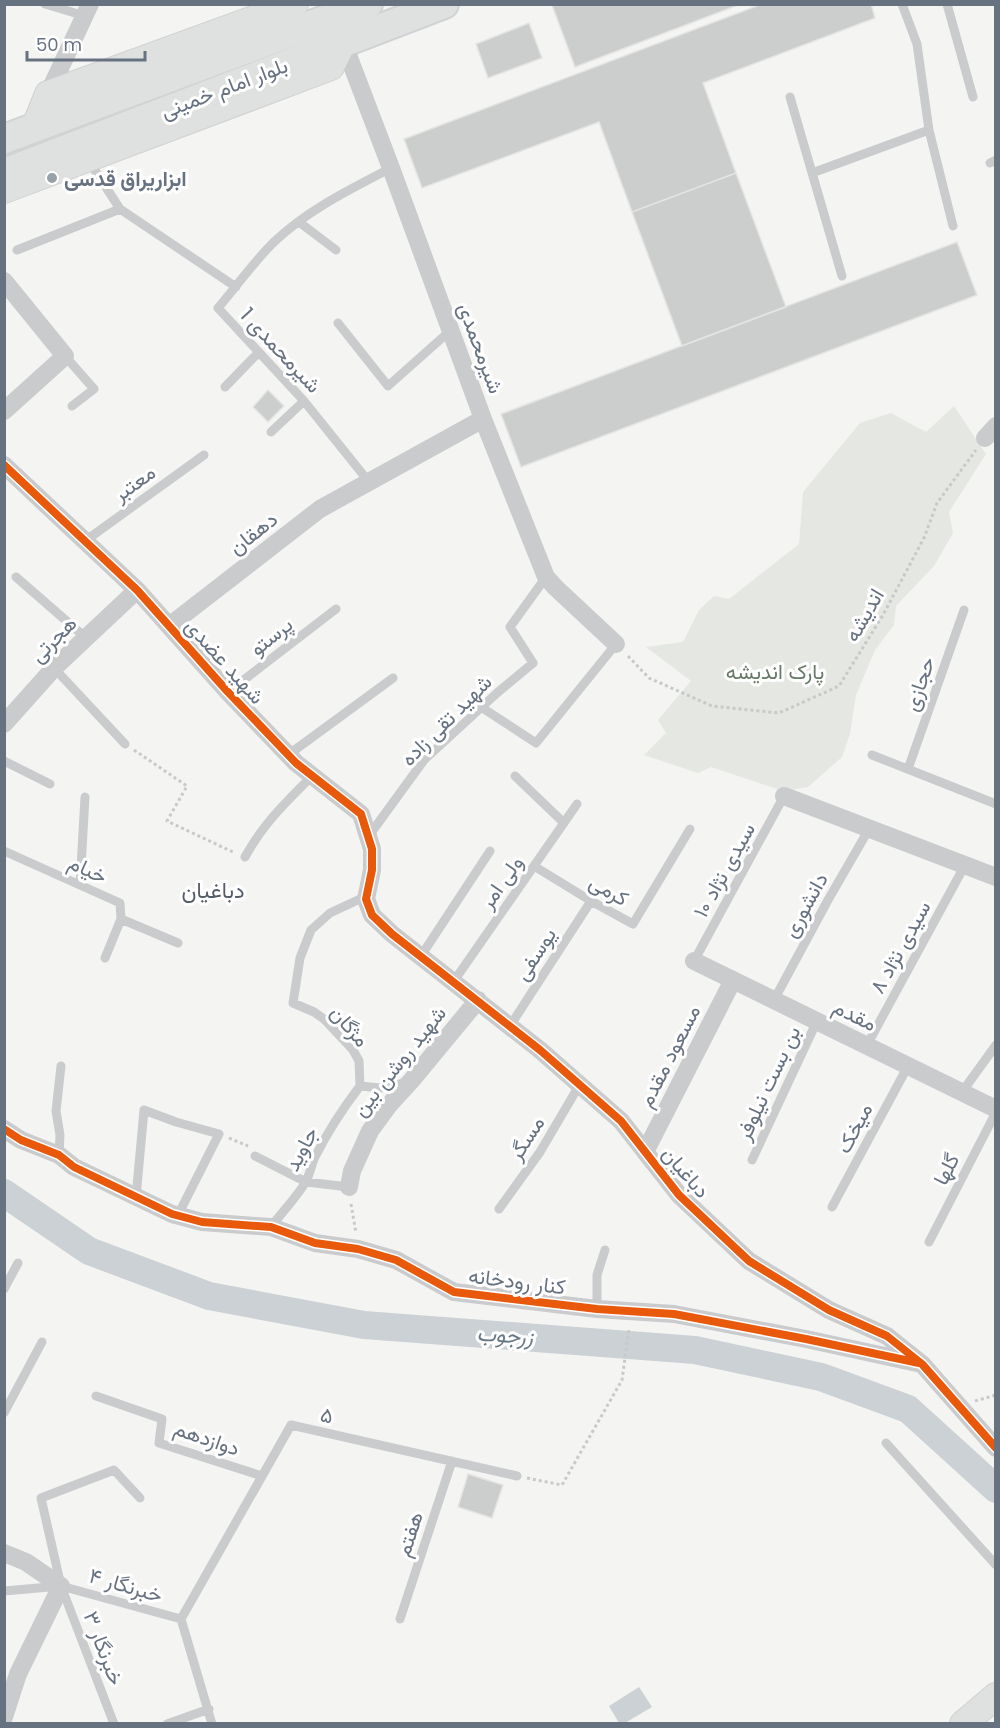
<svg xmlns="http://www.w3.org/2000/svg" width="1000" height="1728" viewBox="0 0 1000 1728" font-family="Poppins,Vazirmatn,sans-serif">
	<rect width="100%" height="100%" fill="#f4f5f3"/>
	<path fill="#e4e7e2" d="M954 406 986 454 949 512 953 533 934 566 896 606 894 625 875 650 856 695 850 734 842 757 808 787 791 790 777 789 711 767 698 773 644 755 666 733 658 720 691 681 646 647 683 642 699 610 714 596 729 599 799 544 803 492 860 423 891 413 926 432Z"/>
	<path fill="#cbd1d4" d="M639 1687 652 1707 625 1723H619L609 1706Z"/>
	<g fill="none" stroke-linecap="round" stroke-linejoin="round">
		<path stroke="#cbd1d4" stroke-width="28" d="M4 1193 89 1251 209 1296 364 1325 695 1350 821 1377 908 1409 996 1489"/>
	</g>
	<path fill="#cccece" stroke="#e4e4e3" stroke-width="1.5" d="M554 4H741L575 67 552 5Z
		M762 4H871L875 18 703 83 736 173 632 212 599 122 422 188 404 139Z
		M529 23 542 58 488 78 476 44Z
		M736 173 786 307 682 346 632 212Z
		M957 242 977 295 521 467 501 414Z
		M268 390 284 406 268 422 253 407Z
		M468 1474 503 1485 492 1518 458 1507Z"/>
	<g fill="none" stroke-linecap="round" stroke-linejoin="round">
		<g stroke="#d0d1d1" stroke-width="28">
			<path id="secondary" d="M34 129 48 94 295 4
				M4 190 331 67 343 42
				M963 1724 996 1696"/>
		</g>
		<g stroke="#d1d2d3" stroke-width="32">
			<path id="primary" d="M4 139 368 4
				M4 173 444 4"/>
		</g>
		<path stroke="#c8c9c9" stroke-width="3" stroke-dasharray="3 3" stroke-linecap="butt" d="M628 656 649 678 712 706 779 713 839 686 883 615 924 538 937 503 976 450
			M134 750 187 786 167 821 235 853
			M229 1138 248 1146
			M351 1204 356 1233
			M975 1401 996 1395
			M527 1478 562 1485 622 1380 629 1328"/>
		<path stroke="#cacbcd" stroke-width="9" d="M45 4 85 16
			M947 4 973 97
			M790 97 842 276
			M929 130 953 226
			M89 161 120 209 236 287
			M990 163 996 160
			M812 173 929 130 917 44 902 4
			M299 222 336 250
			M17 250 120 209
			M338 323 388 386 451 330
			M65 356 94 389 72 406
			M225 387 259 352
			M271 432 304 401
			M369 482 304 401 218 308C237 286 254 261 275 241 309 209 351 189 391 168
			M85 541 204 455
			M16 577 86 638
			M54 668 125 744
			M228 692 336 609
			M481 707 536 743 616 644
			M288 755 393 678
			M872 755 996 804
			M4 761 50 784
			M908 769 964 610
			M515 776 564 823
			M368 837 424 760 497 693 533 663 510 627 546 577
			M4 851 120 903 121 919 178 943
			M245 857C263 824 286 802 312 776
			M534 866 591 901 633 924 690 829
			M80 885 85 797
			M421 956 490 851
			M105 958 121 919
			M694 961 784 796
			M454 981 577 804
			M774 1000 828 900 869 829
			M510 1026 591 901
			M867 1045 965 865
			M360 1086 359 1061 353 1050 324 1019 314 1012 293 1003 300 958 311 930 330 913 360 899H366
			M360 1086 381 1088 405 1083
			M962 1092 996 1045
			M59 1155 60 1135 56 1111 61 1066
			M255 1156 306 1182 349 1187
			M752 1160 817 1021
			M136 1197 144 1110 176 1122 219 1134 178 1215
			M832 1207 908 1066
			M499 1209 540 1152 580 1084
			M271 1227C282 1212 296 1198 305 1183 310 1175 311 1165 315 1157 327 1133 344 1107 360 1086
			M929 1242 996 1112
			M4 1289 18 1263
			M597 1309V1275L605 1250
			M96 1396 162 1419 159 1443 262 1476
			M4 1413 42 1342
			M886 1443 996 1565
			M4 1591 61 1586 181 1619
			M400 1619 452 1461
			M114 1724 61 1586 41 1498 114 1470 140 1498
			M167 1724 209 1709
			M212 1724 181 1619 291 1425 517 1476"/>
		<path stroke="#cacbcd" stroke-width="18" d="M343 42 391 168 483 419 546 577 556 588 616 644
			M48 94 90 4
			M4 281 65 356 4 411
			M985 438 996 426
			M4 465 137 590 228 692 296 763 361 814 372 849V870L366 899 372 915 392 934 540 1050 621 1121 679 1195 749 1261 829 1310 887 1336 922 1364 996 1448
			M169 626 320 509 483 419
			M4 724 54 668 137 590
			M784 796 996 877
			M694 961 996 1109
			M4 1129 21 1140 59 1155 74 1167 172 1214 202 1222 271 1227 315 1243 358 1249 396 1260 454 1292 597 1309 674 1314 806 1339 917 1363
			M645 1152 733 980
			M349 1187 352 1171 370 1131 389 1105 411 1081 478 1000
			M4 1553 26 1562 61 1586 18 1674 4 1717"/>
		<use href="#secondary" stroke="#dfe0e0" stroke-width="26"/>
		<use href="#primary" stroke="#dfe0e0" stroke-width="28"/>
		<g stroke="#fff" stroke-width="11">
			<path id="cycleway" d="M4 465 137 590 228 692 296 763 361 814 372 849V870L366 899 372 915 392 934 540 1050 621 1121 679 1195 749 1261 829 1310 887 1336 922 1364 996 1448
				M4 1129 21 1140 59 1155 74 1167 172 1214 202 1222 271 1227 315 1243 358 1249 396 1260 454 1292 597 1309 674 1314 806 1339 919 1363"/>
		</g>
		<use href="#cycleway" stroke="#e8590c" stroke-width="8"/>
	</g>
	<circle fill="#98a0a9" stroke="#fff" stroke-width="2" cx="52" cy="178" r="6"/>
	<g text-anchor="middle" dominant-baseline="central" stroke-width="6" stroke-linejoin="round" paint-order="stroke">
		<g font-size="21" fill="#677281" stroke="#fff">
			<text transform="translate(224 88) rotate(-21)">بلوار امام خمینی</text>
			<text transform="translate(481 348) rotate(70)">شیرمحمدی</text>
			<text transform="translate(281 350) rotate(47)">شیرمحمدی 1</text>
			<text transform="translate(134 483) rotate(-36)">معتبر</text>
			<text transform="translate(253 533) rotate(-38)">دهقان</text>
			<text transform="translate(864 615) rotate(-60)">اندیشه</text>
			<text transform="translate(271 636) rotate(-38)">پرستو</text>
			<text transform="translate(53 639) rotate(-45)">هجرتی</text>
			<text transform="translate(225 661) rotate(48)">شهید عضدی</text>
			<text transform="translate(919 684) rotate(-71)">حجازی</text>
			<text transform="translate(446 720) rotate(-45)">شهید تقی زاده</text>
			<text transform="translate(88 869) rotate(25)">خیام</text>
			<text transform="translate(724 870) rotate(-61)">سیدی نژاد ۱۰</text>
			<text transform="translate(501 882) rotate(-55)">ولی امر</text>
			<text transform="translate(609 890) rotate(30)">کرمی</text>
			<text transform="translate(805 905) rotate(-61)">دانشوری</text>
			<text transform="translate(900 947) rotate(-61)">سیدی نژاد ۸</text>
			<text transform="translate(535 954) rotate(-57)">یوسفی</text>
			<text transform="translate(855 1015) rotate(26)">مقدم</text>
			<text transform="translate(350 1026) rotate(49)">مژگان</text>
			<text transform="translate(669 1056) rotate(-63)">مسعود مقدم</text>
			<text transform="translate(399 1061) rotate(-51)">شهید روشن بین</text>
			<text transform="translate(768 1083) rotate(-65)">بن بست نیلوفر</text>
			<text transform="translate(854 1128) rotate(-62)">میخک</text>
			<text transform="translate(526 1138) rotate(-57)">مسگر</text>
			<text transform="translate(301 1149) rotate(-62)">جاوید</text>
			<text transform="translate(946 1169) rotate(-63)">گلها</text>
			<text transform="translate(686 1172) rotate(49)">دباغیان</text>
			<text transform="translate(517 1281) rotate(7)">کنار رودخانه</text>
			<text transform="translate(327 1415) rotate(13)">۵</text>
			<text transform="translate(207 1438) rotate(19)">دوازدهم</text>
			<text transform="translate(409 1534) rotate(-72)">هفتم</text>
			<text transform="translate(126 1585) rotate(16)">خبرنگار ۴</text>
			<text transform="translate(104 1648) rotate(69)">خبرنگار ۳</text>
		</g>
		<g font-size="21" font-weight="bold" fill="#677281" stroke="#fff" text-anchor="start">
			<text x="64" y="178">ابزاریراق قدسی</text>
		</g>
		<g font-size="21" fill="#667965" stroke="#fff">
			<text x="775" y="671">پارک اندیشه</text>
		</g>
		<g font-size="22" fill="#545c67" stroke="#fff">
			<text x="213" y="890">دباغیان</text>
		</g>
		<g font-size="22" font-style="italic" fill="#687985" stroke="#fff">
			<text transform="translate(505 1335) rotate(4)">زرجوب</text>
		</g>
	</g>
	<rect width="1000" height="1728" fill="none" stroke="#677281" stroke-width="12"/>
	<path d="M27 51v9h118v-9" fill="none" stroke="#677281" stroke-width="3"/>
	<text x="36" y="51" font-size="18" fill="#677281" stroke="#ffffff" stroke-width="4.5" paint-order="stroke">50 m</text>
</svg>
